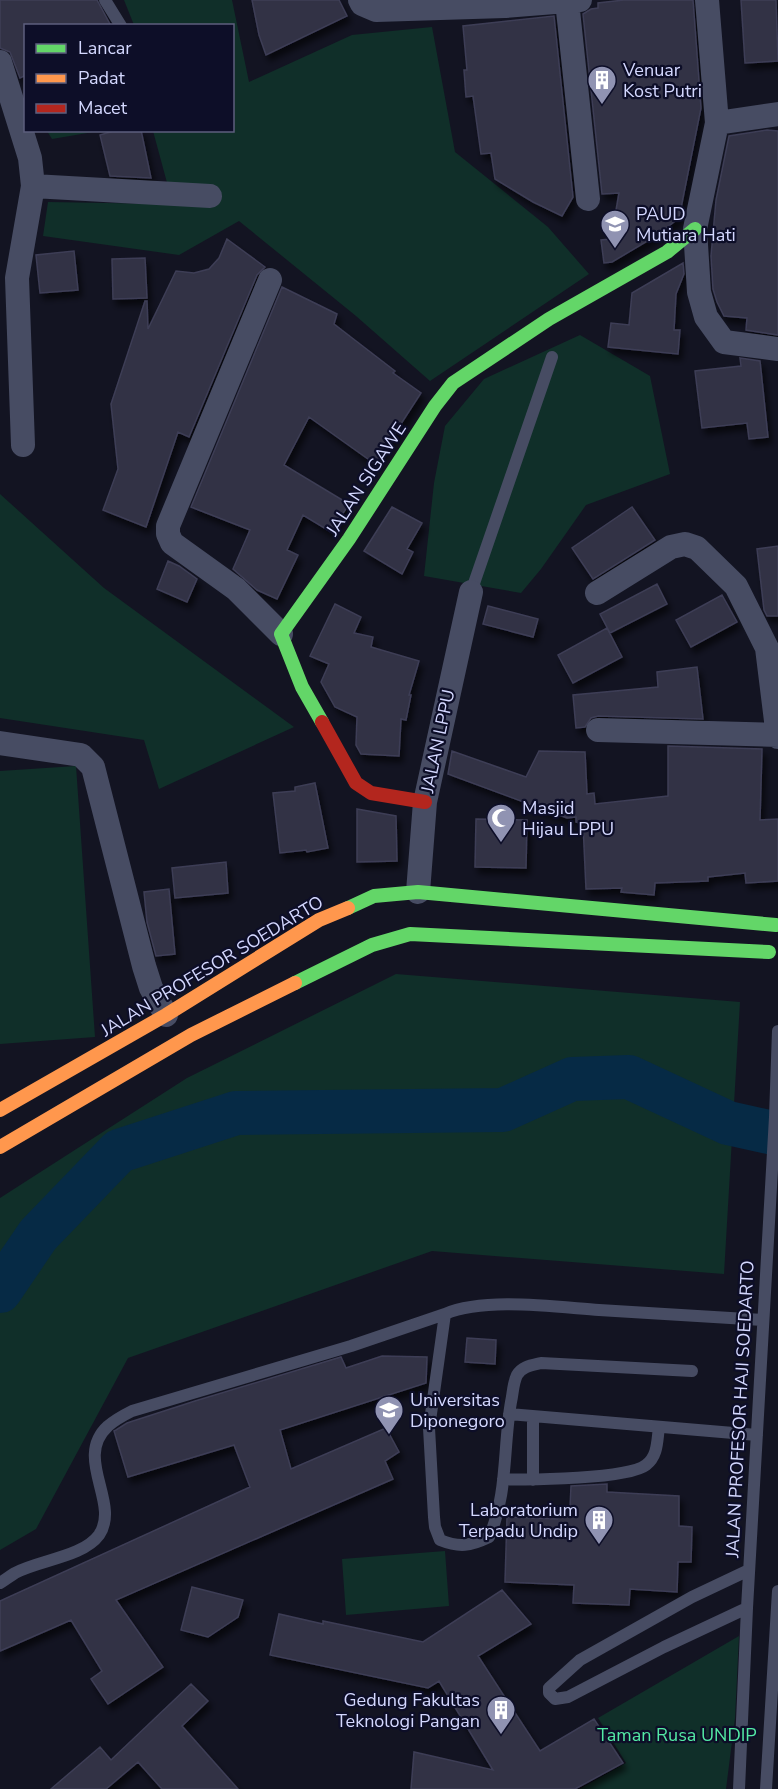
<svg xmlns="http://www.w3.org/2000/svg" width="778" height="1789" viewBox="0 0 778 1789" font-family="'Nunito Sans',sans-serif">
	<defs>
		<filter id="shadow"><feDropShadow dx="3.5" dy="6" stdDeviation="3" flood-color="#0009"/></filter>
	</defs>
	<rect width="100%" height="100%" fill="#131422"/>
	<path fill="#102f29" d="M124 0H232L249 82 352 35 432 27 455 152 548 227 589 274 430 381 356 316 239 221 179 255 43 236 48 202 164 204 169 190 153 131 232 130V26L134 25Z
		M47 131H99L52 139Z
		M580 335 650 376 670 474 586 505 541 569 521 593 424 576 434 483 445 426 484 379Z
		M0 494 104 588 294 727 159 789 144 740 0 718Z
		M76 766 95 1037 0 1044V771Z
		M396 974 740 1002 724 1274 432 1251 128 1358 36 1529 0 1550V1198L187 1078Z
		M445 1551 449 1606 346 1615 342 1559Z
		M739 1636 735 1718 726 1789H580L626 1763 598 1718Z"/>
	<g fill="none" stroke-linecap="round" stroke-linejoin="round">
		<path stroke="#062a45" stroke-width="44" d="M0 1291 38 1235 119 1151 236 1113 503 1110 572 1079 629 1077 728 1123 778 1134"/>
	</g>
	<path fill="#313244" stroke="#3e3e56" stroke-width="1.5" filter="url(#shadow)" d="M0 0H97L111 26H26V75L20 78 10 52 0 48Z
		M252 0H339L347 16 266 55 259 35Z
		M624 0H693L701 108 679 218 656 236 612 262 604 263 601 240 611 239 619 193 602 194 583 14 591 9 598 8V3Z
		M741 0H776L778 61 745 63Z
		M554 16 573 197 562 216 533 202 495 179 491 153 481 154 473 96 466 97 464 70H467L463 26Z
		M117 130H141L151 178 110 176 100 135Z
		M767 130 778 131V335L746 330 747 318 724 316 717 302 713 289 711 256 716 200 729 136Z
		M227 239 265 267 257 275 189 437 178 432 146 527 103 510 118 469 111 404 145 301H147L148 329 176 271 194 273 209 269 219 258Z
		M74 251 78 290 40 293 36 255Z
		M145 258 147 298 113 299 112 259Z
		M683 263 684 274 676 294 674 330H680L678 354 608 347 611 323 629 325 632 293Z
		M282 287 337 314 334 324 395 371 393 373 421 393 375 464 309 417 284 465 349 504 331 532 303 515 287 550 298 555 277 599 257 590 233 569 250 530 191 507Z
		M740 358 760 361 768 437 749 439 747 423 702 428 695 371 741 366Z
		M392 507 422 523 407 549 413 552 402 574 364 551Z
		M632 507 655 540 593 579 572 548Z
		M778 546V616H767L764 610 757 549Z
		M168 561 179 566 197 579 187 602 157 589Z
		M657 584 667 604 610 633 600 614Z
		M722 595 737 622 691 647 676 620Z
		M335 604 361 617 354 633 373 637 371 647 419 661 409 695H411L406 720 401 719 399 756 361 754 356 745 357 717 335 707 321 682 329 664 310 656Z
		M488 606 538 619 533 637 483 624Z
		M607 628 622 657 573 683 558 655Z
		M697 667 703 719 598 716 591 718 585 727 576 728 573 695 658 687 657 672Z
		M668 746 762 749 760 820 778 819V881L746 883 745 873 708 877V881L655 883 654 895 621 892 622 888 586 889 583 824 576 822V817L567 818 448 774 452 751 526 777 539 751 585 752 587 794 594 793 595 804 668 796Z
		M315 783 328 848 307 852 306 850 280 853 273 793 295 791V787Z
		M357 809 396 816 397 861 357 862Z
		M476 819 527 820 526 868 475 867Z
		M226 862 228 893 175 898 172 868Z
		M169 889 175 954 156 956 147 922 144 892Z
		M467 1338 496 1340 495 1364 465 1362Z
		M382 1356 427 1357 426 1383 280 1430 291 1469 386 1428 399 1452 385 1461 393 1479 116 1600 163 1667 108 1704 91 1679 102 1671 71 1620 0 1651V1601L250 1487 234 1445 128 1477 114 1431 116 1430 127 1423 195 1401 341 1357 346 1368Z
		M607 1484V1492L679 1496V1526L692 1527 691 1562H678L677 1592 630 1589 629 1605 573 1603 574 1585 505 1582 507 1517 557 1519V1507L570 1508 571 1486Z
		M192 1587 243 1600 238 1617 208 1637 181 1630Z
		M502 1590 531 1624 478 1656 540 1751 594 1719 623 1763 575 1789H411L414 1752 493 1770 439 1681 428 1688 270 1655 279 1614 323 1624V1621L423 1642Z
		M191 1684 208 1701 182 1726 238 1789H162L138 1762 106 1789H51L100 1747 111 1760Z"/>
	<g fill="none" stroke-linecap="round" stroke-linejoin="round">
		<path stroke="#474c63" stroke-width="12" d="M105 0 121 26
			M471 592 552 357
			M692 1371 541 1363C533 1365 522 1366 517 1375 513 1383 513 1393 511 1402 503 1447 508 1495 489 1537 470 1546 460 1548 440 1540L435 1527 434 1517 429 1428 445 1314C484 1297 556 1307 599 1310 654 1313 708 1317 763 1320
			M509 1414 757 1435
			M503 1479C530 1480 628 1479 646 1465 658 1456 657 1441 659 1427
			M533 1480V1418
			M0 1583C5 1580 10 1576 15 1573 39 1560 83 1557 99 1535 121 1503 73 1458 108 1426 115 1420 124 1415 132 1411L351 1346 445 1314
			M747 1608 664 1647 568 1697 555 1699 549 1693V1688L580 1660 692 1597 749 1570
			M739 1789 747 1608 775 1117 778 1031
			M766 1789 778 1591"/>
		<path stroke="#474c63" stroke-width="24" d="M360 0 362 4 376 10 505 6 580 0
			M707 0 717 123 695 229 699 292 706 317 724 342 778 349
			M567 1 588 199
			M0 62 30 158 33 186 17 278 23 445
			M717 123 778 114
			M33 186 210 196
			M270 280 168 526V534L172 543 236 589 281 634
			M597 593 671 547 685 544 697 548 736 586 767 648 778 737
			M598 730 778 735
			M0 743 81 755 93 767 144 966 151 988 166 1015
			M418 892 425 802 471 592"/>
		<path stroke="#63d668" stroke-width="14" d="M322 722 302 687 281 634 349 539 435 406 453 383 549 319 667 252 695 229
			M348 908 374 896 418 892 776 925
			M295 983 372 945 410 934 769 952"/>
		<path stroke="#ff974d" stroke-width="14" d="M0 1110 166 1015 319 920 348 908
			M0 1147 191 1035 295 983"/>
		<path stroke="#b3261e" stroke-width="14" d="M322 722 356 783 371 793 425 802"/>
	</g>
	<defs>
		<g id="building-pin" transform="scale(1.5)"><path d="M0 17L-7.5 6A9.5 9.5 0 1 1 7.5 6Z" fill="#9093b2" stroke="#0d0e28"/><path d="M-4-6H4V6H1V3H-1V6H-4ZM-2.5-4.3h1.7v1.8h-1.7ZM.8-4.3h1.7v1.8H.8ZM-2.5-1h1.7V.8h-1.7ZM.8-1h1.7V.8H.8Z" fill="#fff"/></g>
		<g id="school-pin" transform="scale(1.5)"><path d="M0 17L-7.5 6A9.5 9.5 0 1 1 7.5 6Z" fill="#9093b2" stroke="#0d0e28"/><path d="M0-5L7-2L0 1L-7-2ZM-4 1L0 2.5L4 1V4Q0 6-4 4Z" fill="#fff"/></g>
		<g id="mosque-pin" transform="scale(1.5)"><path d="M0 17L-7.5 6A9.5 9.5 0 1 1 7.5 6Z" fill="#9093b2" stroke="#0d0e28"/><path d="M3.5-4.9A6 6 0 1 0 3.5 4.9A5 5 0 1 1 3.5-4.9Z" fill="#fff"/></g>
		<g id="university-pin" transform="scale(1.5)"><path d="M0 17L-7.5 6A9.5 9.5 0 1 1 7.5 6Z" fill="#9093b2" stroke="#0d0e28"/><path d="M0-5L7-2L0 1L-7-2ZM-4 1L0 2.5L4 1V4Q0 6-4 4Z" fill="#fff"/></g>
	</defs>
	<g fill-rule="evenodd">
		<use href="#building-pin" x="602" y="80"/>
		<use href="#school-pin" x="615" y="224"/>
		<use href="#mosque-pin" x="501" y="818"/>
		<use href="#university-pin" x="389" y="1410"/>
		<use href="#building-pin" x="599" y="1520"/>
		<use href="#building-pin" x="501" y="1710"/>
	</g>
	<g text-anchor="middle" dominant-baseline="central" stroke-width="4.5" stroke-linejoin="round" paint-order="stroke">
		<g font-size="18" fill="#d4d8ff" stroke="#0d0e28" text-anchor="start">
			<text x="623" y="70">Venuar<tspan x="623" dy="21">Kost Putri</tspan></text>
			<text x="636" y="214">PAUD<tspan x="636" dy="21">Mutiara Hati</tspan></text>
			<text x="522" y="808">Masjid<tspan x="522" dy="21">Hijau LPPU</tspan></text>
			<text x="410" y="1400">Universitas<tspan x="410" dy="21">Diponegoro</tspan></text>
			<text x="578" y="1510" text-anchor="end">Laboratorium<tspan x="578" dy="21">Terpadu Undip</tspan></text>
			<text x="480" y="1700" text-anchor="end">Gedung Fakultas<tspan x="480" dy="21">Teknologi Pangan</tspan></text>
		</g>
		<g font-size="18" fill="#d4d8ff" stroke="#0d0e28">
			<text transform="translate(366 479) rotate(-57)">JALAN SIGAWE</text>
			<text transform="translate(438 741) rotate(-78)">JALAN LPPU</text>
			<text transform="translate(212 966) rotate(-31)">JALAN PROFESOR SOEDARTO</text>
			<text transform="translate(740 1409) rotate(-87)">JALAN PROFESOR HAJI SOEDARTO</text>
		</g>
		<g font-size="18" fill="#54eba5" stroke="#0d0e28">
			<text x="677" y="1735">Taman Rusa UNDIP</text>
		</g>
	</g>
	<rect x="24" y="24" width="210" height="108" fill="#0d0e28" stroke="#5d5f7e" stroke-width="1.5"/>
	<rect x="36" y="44" width="30" height="9" fill="#63d668" stroke="#5d5f7e" stroke-width="1.5"/>
	<text x="78" y="54" font-size="18" fill="#d4d8ff">Lancar</text>
	<rect x="36" y="74" width="30" height="9" fill="#ff974d" stroke="#5d5f7e" stroke-width="1.5"/>
	<text x="78" y="84" font-size="18" fill="#d4d8ff">Padat</text>
	<rect x="36" y="104" width="30" height="9" fill="#b3261e" stroke="#5d5f7e" stroke-width="1.5"/>
	<text x="78" y="114" font-size="18" fill="#d4d8ff">Macet</text>
</svg>
